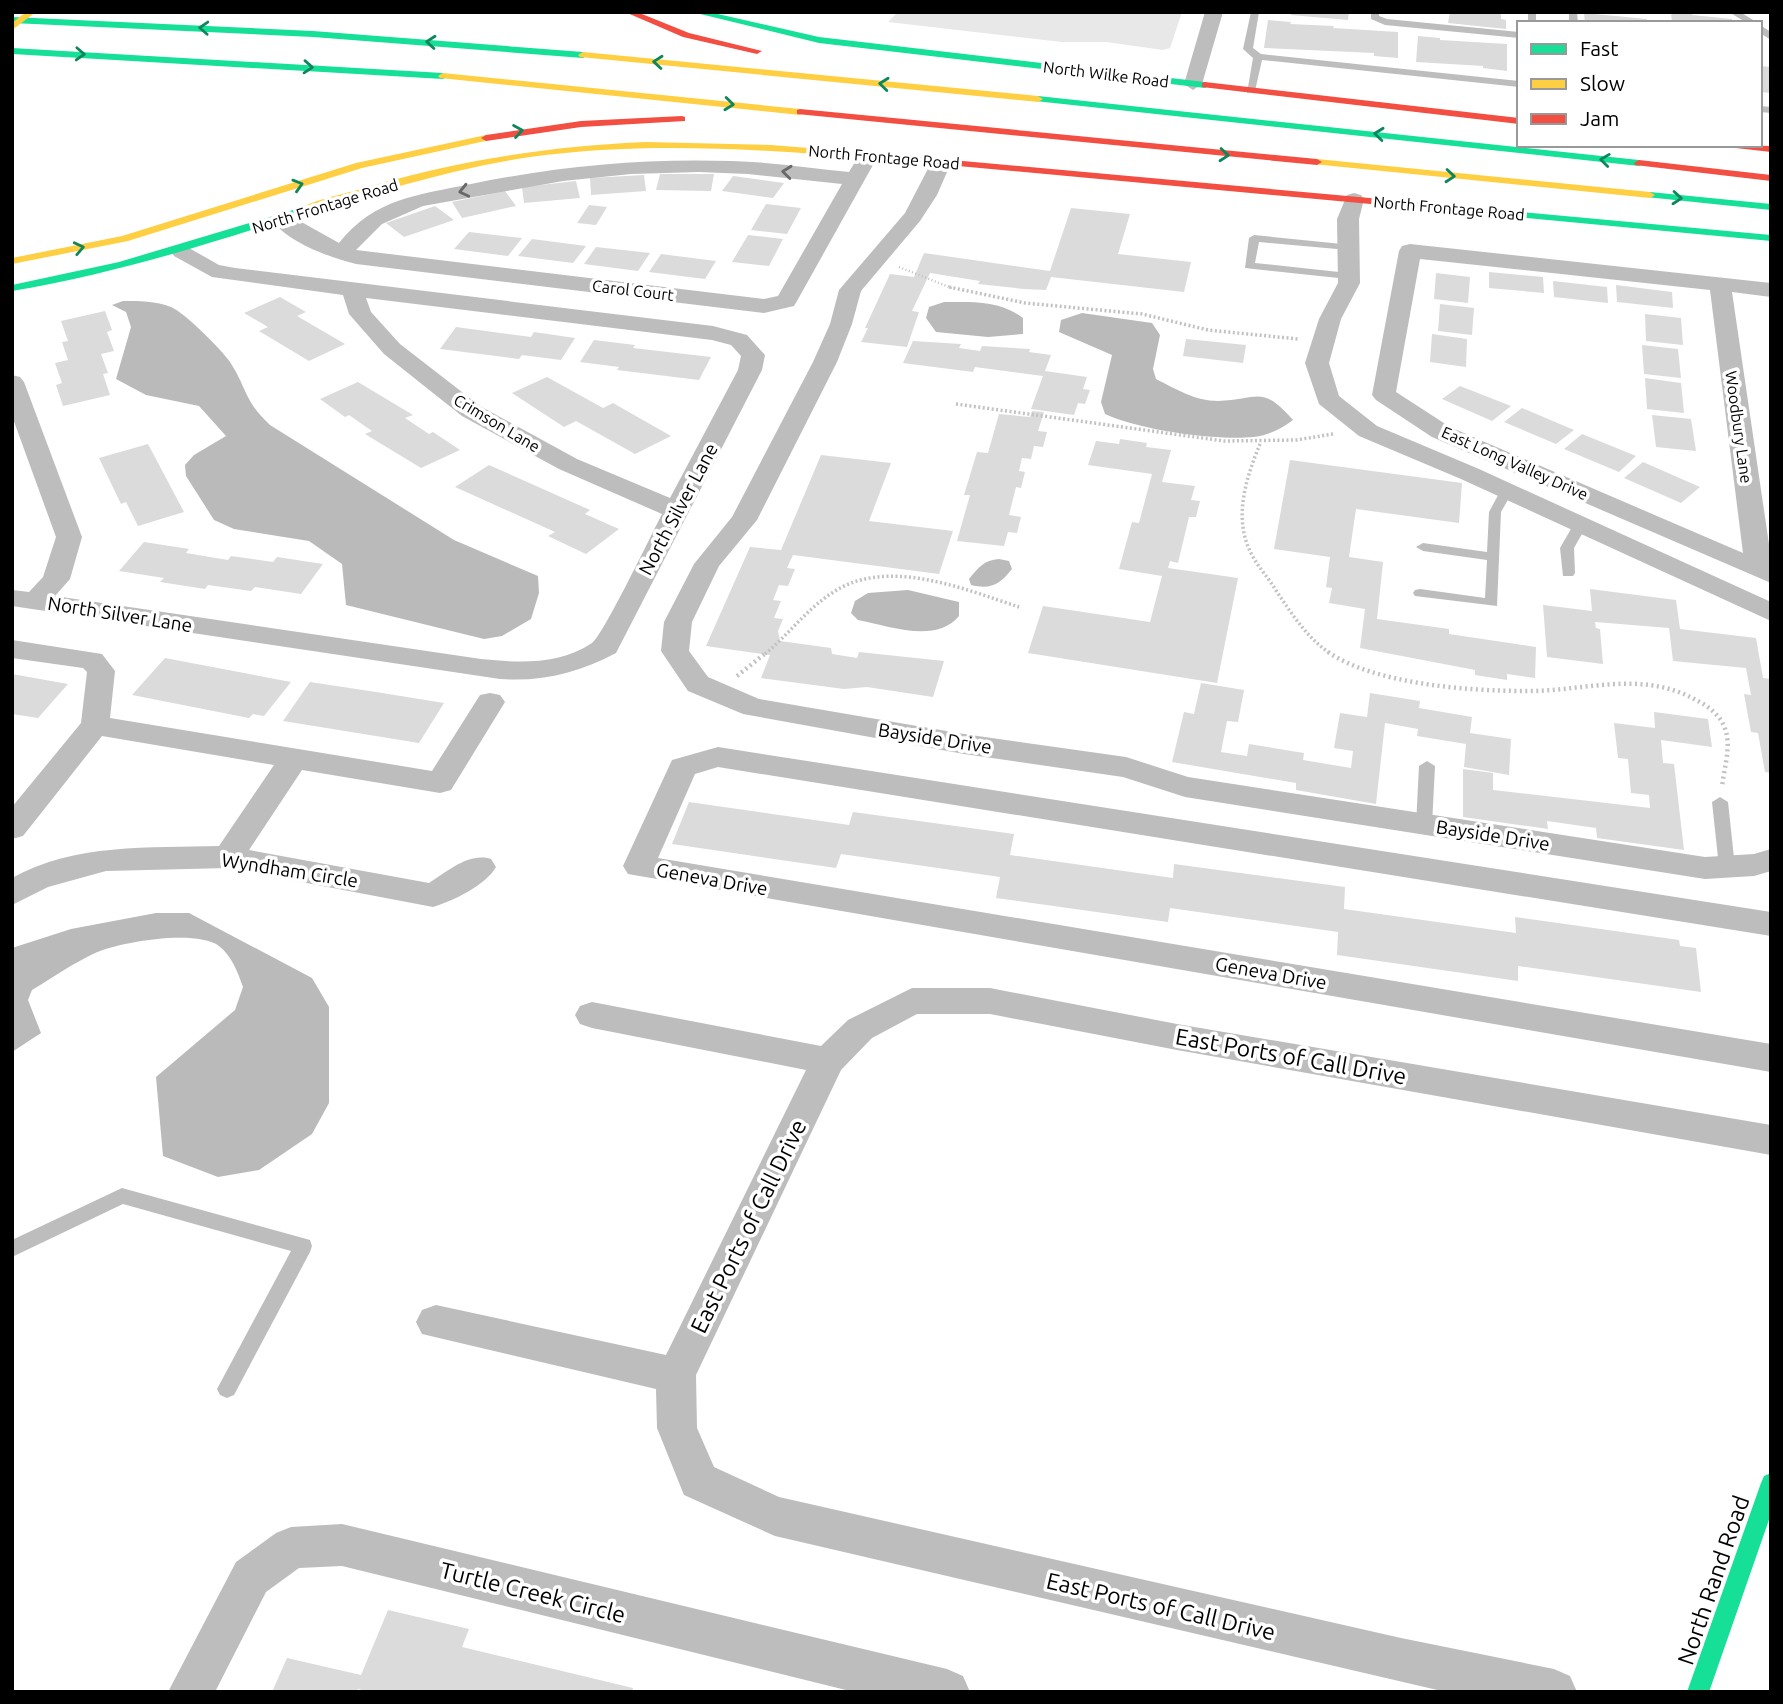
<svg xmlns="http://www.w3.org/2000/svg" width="1783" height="1704" viewBox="0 0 1783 1704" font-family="Ubuntu,sans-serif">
	<rect width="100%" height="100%" fill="#fff"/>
	<path fill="#e8e8e8" d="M898 12H1182L1170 48 1163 50 1106 42H1062L888 22Z"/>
	<path fill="#bababa" d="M123 301C139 301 156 301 171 307 185 313 221 349 230 362 247 388 244 401 270 425L454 540 538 576 539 593 531 619 502 636 484 639 346 605 342 564 309 541 234 529 214 520 186 476 185 465 194 455 226 436 199 406 146 395 116 379 131 327 126 312 112 305Z
		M944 302C973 302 999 300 1023 318V334L988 337 936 332 926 318 929 307Z
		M1082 313 1152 323 1160 335 1153 369 1156 379C1176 389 1195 401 1218 401 1259 400 1261 384 1293 420 1281 429 1269 435 1254 437 1216 441 1139 430 1105 414L1101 402 1112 355 1059 332 1061 320Z
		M999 559 1009 561 1012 569C1000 584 991 590 971 585L969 579C978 568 984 560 999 559Z
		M908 590 959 602V616C936 644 889 626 858 620L851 613 855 601 868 593Z
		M156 913H189L312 978 329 1007V1103L312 1134 259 1170 218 1177 163 1156 156 1077 235 1010 243 987C238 973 232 956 219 946 196 929 118 942 93 954 72 964 52 978 32 990L28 1000 41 1033 12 1052V948L71 929Z"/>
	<path fill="#dbdbdb" d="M1291 12H1349L1348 20 1291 15Z
		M1450 12H1501V19L1506 20V29L1448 23Z
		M1671 12H1692V15L1732 19V23H1672Z
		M1584 13 1647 19V23H1585Z
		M1268 20 1291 22 1290 24 1334 26 1333 28 1398 32V58L1374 56V53L1264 48Z
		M1418 36 1440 38V40L1507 44V71L1483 68V66L1416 62Z
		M1760 66 1771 67V93L1760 92Z
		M660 174H714L711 191 656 190Z
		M644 175 646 191 591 195 590 178Z
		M733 176 784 183 773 198 722 191Z
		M576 181 580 198 524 203 522 187Z
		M505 191 516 206 462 218 452 202Z
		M766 204 801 208 787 234 751 230Z
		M589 205 607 207 596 225 577 223Z
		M435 206 454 220 404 237 386 223Z
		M1071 208 1130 214 1118 254 1191 262 1184 292 1051 277 1046 290 1024 289 978 284 980 281 930 273 912 311 919 312 907 347 861 342 868 328H865L890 274 914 277 924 253 1050 271Z
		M469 232 522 238 508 256 454 249Z
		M748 235 783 239 769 266 732 262Z
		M532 239 586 246 573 263 518 256Z
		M596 247 650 253 638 271 584 264Z
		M661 254 716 261 705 279 649 272Z
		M1489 272 1543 277 1544 293 1489 288Z
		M1436 273 1470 277 1468 303 1434 299Z
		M1553 281 1607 287 1608 303 1554 297Z
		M1616 285 1672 292 1673 308 1617 302Z
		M280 297 306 312 297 316 345 344 309 361 259 331 268 327 244 313Z
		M1440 304 1474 308 1472 335 1438 331Z
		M105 311 112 330 107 332 114 351 101 354 108 373 103 374 110 395 63 406 56 385 62 383 55 363 68 360 62 342 68 341 61 321Z
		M1645 314 1681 318 1683 345 1646 341Z
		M456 327 531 337 534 332 575 338 561 360 522 355 519 359 440 349Z
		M1432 334 1467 339 1466 367 1430 362Z
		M1186 339 1246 345 1243 363 1183 356Z
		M594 340 635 345 633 348 711 357 699 380 617 370 619 367 580 362Z
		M913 341 961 344 959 348 980 351 982 346 1030 349 1029 352 1051 355 1045 371 1087 377 1083 389 1090 390 1085 404 1078 403 1074 415 1031 409 1043 376 975 367 973 372 903 363Z
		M1642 345 1678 349 1681 378 1644 374Z
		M547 377 603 408 613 403 671 436 635 454 576 421 564 427 512 393Z
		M1645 378 1681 383 1684 413 1647 409Z
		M358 382 413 415 405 418 429 434 433 432 460 450 421 468 365 434 372 431 349 415 345 417 320 399Z
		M1460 386 1511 406 1492 421 1442 399Z
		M1522 408 1574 430 1556 444 1504 422Z
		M1032 411 1044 412 1038 431 1047 432 1043 447 1034 446 1031 459 1022 458 1019 471 1025 472 1021 488 1016 487 1009 515 1021 517 1017 533 1008 532 1004 546 957 541 970 495H964L977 452 988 453 999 414 1030 417Z
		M1652 415 1691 419 1696 451 1656 447Z
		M1582 434 1636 456 1619 472 1564 449Z
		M1120 439 1147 443 1146 447 1171 450 1162 482 1195 486 1191 500 1200 501 1196 517H1189L1178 563 1170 561 1168 568 1238 578 1217 683 1028 653 1043 606 1150 622 1162 576 1119 569 1132 522 1139 523 1152 474 1088 465 1096 441 1119 444Z
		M148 444 184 512 138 526 126 502 121 504 99 458Z
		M821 455 891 463 869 521 953 531 939 574 793 555 787 568 795 569 788 586 779 585 773 600 781 601 774 618 783 619 778 631 780 641 831 648 832 654 857 658 859 652 944 661 933 697 867 687 844 689 761 678 770 655 706 646 750 547 781 550Z
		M1290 460 1462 483 1459 523 1356 509 1349 557 1383 562 1377 619 1449 629V634L1536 647 1535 678 1507 674V680L1475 675V670L1360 648 1365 609 1329 603 1332 588 1326 587 1330 557 1274 549Z
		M1643 462 1700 487 1681 503 1624 478Z
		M489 465 590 510 585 514 619 529 586 554 548 536 555 532 455 487Z
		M144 542 189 549 186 553 228 560 231 556 273 562 277 557 323 564 301 594 255 587 251 591 208 585 205 589 160 582 164 578 119 571Z
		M1590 589 1676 600 1680 629 1756 638 1763 678 1771 679V773L1765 772 1758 733 1751 732 1744 694 1751 695 1746 668 1673 661 1669 628 1595 622 1596 628 1600 629 1603 664 1547 657 1543 605 1592 611Z
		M165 658 291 682 264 716 253 714 249 718 132 695Z
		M12 674 68 684 38 718 12 714Z
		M310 682 376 692 444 703 419 743 283 721Z
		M1201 683 1244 690 1238 722 1227 721 1221 752 1247 756 1249 744 1304 753 1303 760 1351 768 1353 751 1334 748 1340 713 1367 717 1370 693 1420 701 1419 708 1472 717 1470 733 1511 739 1509 775 1464 767 1466 744 1417 736 1418 729 1385 723 1376 804 1296 790V783L1172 762 1184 712 1194 714Z
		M1654 712 1708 719 1712 747 1661 740 1663 763 1674 764 1684 850 1597 838 1596 828 1547 821 1548 829 1463 817V769L1493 773V790L1650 808 1649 795 1631 793 1628 759 1618 758 1614 723 1655 728Z
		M689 802 849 825 853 812 1014 834 1010 855 1173 878 1174 864 1345 887 1344 909 1516 933 1515 917 1679 940 1680 946 1696 948 1701 992 1518 966V981L1337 955 1338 932 1170 908 1168 922 996 898 1000 877 841 854 836 868 672 844Z
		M388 1610 469 1629 462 1647 633 1688 632 1692H371L358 1689 356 1692H272L287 1658 361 1675Z"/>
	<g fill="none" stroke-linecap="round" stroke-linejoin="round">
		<path stroke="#c2c2c2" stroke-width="2.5" stroke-dasharray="1 2.5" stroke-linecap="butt" d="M899 267 954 289"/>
		<path stroke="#c2c2c2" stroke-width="3.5" stroke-dasharray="2 2.5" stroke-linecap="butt" d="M949 287 1025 303 1142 314 1208 330 1298 339
			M956 404 1224 441 1296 440 1333 434
			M1260 444C1246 478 1233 518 1251 553 1257 566 1268 577 1275 589 1292 614 1306 637 1331 654
			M765 654C788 635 807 609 832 593 886 556 964 589 1019 607"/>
		<path stroke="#c2c2c2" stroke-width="4.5" stroke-dasharray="2 3.5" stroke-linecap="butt" d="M1328 652C1374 684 1469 691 1524 691 1583 692 1641 669 1696 700 1707 705 1718 714 1723 724 1733 743 1724 767 1722 787
			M737 676 767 652"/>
		<path fill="#bdbdbd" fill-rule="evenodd" d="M1251 12H1259L1253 48 1261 54 1519 81V87L1262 60 1255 91 1247 93 1253 58 1243 49Z
			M1371 12H1379V16L1387 19 1519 32V38L1385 25 1371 19Z
			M1528 12H1536V23H1528Z
			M1569 12H1577L1578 23H1569Z
			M1729 12H1740L1758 23H1747Z
			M1760 25 1771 32V40L1760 33Z
			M1760 106 1771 107V113L1760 112Z
			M1254 235 1352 245V249L1348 250 1259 242 1255 263 1348 273 1354 276 1348 279 1245 268 1249 238Z
			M1507 487 1513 491 1501 512 1497 606 1415 596 1413 593 1415 590 1420 589 1485 598 1487 560 1423 551 1416 547 1423 543 1487 552 1489 512 1502 488Z
			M1580 521 1587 525 1574 548 1575 573 1573 576H1563L1560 548 1575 522Z
			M1427 761 1435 766 1432 825 1424 830 1416 825 1419 766Z
			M1720 797 1728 802 1735 867 1727 873 1719 867 1712 802Z
			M122 1188 310 1240 312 1246 310 1252 234 1395 227 1398 220 1395 217 1389 291 1251 123 1204 12 1257V1240Z"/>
		<path fill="#bdbdbd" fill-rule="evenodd" d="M1205 12H1223L1202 84 1193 90 1184 84Z
			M868 150 875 152 878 156 797 301 794 306 764 313 356 264C329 257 288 243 271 219L275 215H289L339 243C375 198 418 195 471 184 557 166 644 158 732 161 771 162 810 168 849 172L861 152ZM699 172 748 174 842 184 778 296 764 299 356 250 382 224 423 206 563 181 631 174Z
			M941 157 948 159 951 163 937 195 920 221 861 291 852 324 837 362 757 520 719 566 692 622 689 651 708 677 759 699 964 734 1126 757 1188 777 1705 857 1754 854 1771 849V871L1754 876 1705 879 1185 797 1123 777 964 754 743 714 688 691 661 651 664 622 694 564 732 517 813 362 830 324 839 290 905 213 931 163 934 159Z
			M1354 193 1361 195 1364 199 1359 219 1360 283 1341 319 1329 363 1339 396 1377 426 1479 469 1771 602V621L1461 479 1359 436 1319 404 1305 363 1319 319 1338 283 1337 219 1347 195Z
			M182 244 219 265 235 268 713 326 747 335 765 355 762 370 616 653C578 673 543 682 500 679L12 606V590L29 592 43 577 56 537 12 416V375L20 377 24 382 82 537 70 579 55 596 481 659C519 663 559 665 592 643 603 636 652 533 662 514L559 469 462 416 384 354 349 314 343 295 212 277 174 256 171 251 174 246ZM366 298 712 340 731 345 741 356 738 370 670 498 577 459 480 406 400 344 371 312Z
			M1410 244 1771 283V297L1732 292 1771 558V583L1432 437 1376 400 1372 395 1399 251 1402 246ZM1420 259 1710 290 1743 553 1450 427 1396 392Z
			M12 640 102 654 115 671 110 718 432 771 480 695 490 693 500 695 505 702 451 790 440 793 302 770 249 850 429 883C448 871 469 852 491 859L496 867C486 885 453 901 433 907L228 868 106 871 48 887 12 905V878C74 843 150 848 219 846L274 765 102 736 23 836 12 839V807L81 723 87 672 83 668 12 658Z
			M718 747 1771 912V936L718 767 695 774 658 858 1771 1044V1072L628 874 623 866 672 760Z
			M912 988H990L1177 1024 1771 1125V1155L1177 1050 990 1014H917L872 1038 841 1070 696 1375 697 1428 714 1467 779 1497 1401 1638 1554 1669 1570 1676 1577 1692H1446L775 1536 684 1495 657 1428 656 1389 422 1334 416 1322 422 1310 436 1305 666 1355 806 1070 592 1028 580 1024 575 1015 580 1006 592 1002 821 1046 848 1020Z
			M342 1524 947 1669 963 1676 970 1692H854L342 1566 299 1568 266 1592 215 1692H168L236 1562 276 1533 291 1527Z"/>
		<path fill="#16e098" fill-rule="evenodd" d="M692 12H709L819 37 1205 82 1210 85 1205 88 819 43Z
			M12 17 313 31 583 52 588 55 583 58 313 37 12 23Z
			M12 48 443 73 448 76 443 79 12 54Z
			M1038 96 1639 160 1644 163 1639 166 1035 101V97Z
			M1650 192 1771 204V210L1646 197 1645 195Z
			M1425 203 1771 235V241L1421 208V204Z
			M303 207 308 210 307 212C210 244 113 274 12 291V285L119 262Z
			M1771 1473V1514L1709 1692H1687L1761 1483 1764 1476Z"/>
		<path fill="#ffcf43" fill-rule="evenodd" d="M26 12H36L12 30V23Z
			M583 52 1038 96 1043 99 1038 102 580 57 578 55Z
			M443 73 800 109 805 112 800 115 440 78 438 76Z
			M486 135 490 136V140L362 168 128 241 12 264V258L122 236 356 163Z
			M646 142 771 145 897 155 902 158 897 161C775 150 652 140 530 157 452 168 379 193 303 213L298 210C312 200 336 196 354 191 450 162 546 146 646 142Z
			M1317 159 1650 192 1655 195 1650 198 1313 164V160Z"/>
		<path fill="#f24e42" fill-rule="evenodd" d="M625 12H637L689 33 762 51 757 54 683 37Z
			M1205 82 1519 118V124L1202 87V83Z
			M800 109 1317 159 1322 162 1317 165 797 114V110Z
			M682 116 685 117V121L581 127 486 141 481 138 486 135 581 121Z
			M1731 145 1771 146V152L1736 148Z
			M897 155 1425 203 1430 206 1425 209 893 160 892 158Z
			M1639 160 1771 175V181L1635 165 1634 163Z"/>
	</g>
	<defs><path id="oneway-chevron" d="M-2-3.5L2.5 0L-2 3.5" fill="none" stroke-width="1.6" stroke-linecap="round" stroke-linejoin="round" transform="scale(1.75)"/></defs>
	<g stroke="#0d865b">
		<use href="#oneway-chevron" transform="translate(204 28) rotate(-177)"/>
		<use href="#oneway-chevron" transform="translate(431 42) rotate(-175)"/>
		<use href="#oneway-chevron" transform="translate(80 54) rotate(3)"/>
		<use href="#oneway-chevron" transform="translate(658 62) rotate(-175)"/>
		<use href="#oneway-chevron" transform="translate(308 67) rotate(4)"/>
		<use href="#oneway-chevron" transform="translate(884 84) rotate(-174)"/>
		<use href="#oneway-chevron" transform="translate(729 104) rotate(6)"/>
		<use href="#oneway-chevron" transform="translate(518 131) rotate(-9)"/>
		<use href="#oneway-chevron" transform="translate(1379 134) rotate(-174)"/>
		<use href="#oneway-chevron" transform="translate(1224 155) rotate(5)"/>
		<use href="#oneway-chevron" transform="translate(1605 160) rotate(-173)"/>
		<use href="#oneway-chevron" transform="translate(1450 176) rotate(5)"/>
		<use href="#oneway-chevron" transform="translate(298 185) rotate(-17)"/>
		<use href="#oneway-chevron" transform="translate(1677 198) rotate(5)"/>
		<use href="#oneway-chevron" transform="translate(79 248) rotate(-12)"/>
	</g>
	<g stroke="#686868">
		<use href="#oneway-chevron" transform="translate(787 172) rotate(-174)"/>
		<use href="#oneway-chevron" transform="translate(464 191) rotate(167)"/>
	</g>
	<g text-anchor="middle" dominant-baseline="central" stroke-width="7" stroke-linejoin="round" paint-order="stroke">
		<g font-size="16" fill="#000" stroke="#fff">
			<text transform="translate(1106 74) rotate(7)">North Wilke Road</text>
			<text transform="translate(884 157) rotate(5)">North Frontage Road</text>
			<text transform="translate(325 206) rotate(-17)">North Frontage Road</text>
			<text transform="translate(1449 208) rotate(5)">North Frontage Road</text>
			<text transform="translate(633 290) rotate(7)">Carol Court</text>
			<text transform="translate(497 423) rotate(31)">Crimson Lane</text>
			<text transform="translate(1739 427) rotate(82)">Woodbury Lane</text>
			<text transform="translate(1515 463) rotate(24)">East Long Valley Drive</text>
		</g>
		<g font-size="19" fill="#000" stroke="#fff">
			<text transform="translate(678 509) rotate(-62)">North Silver Lane</text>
			<text transform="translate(120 614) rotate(9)">North Silver Lane</text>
			<text transform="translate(935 738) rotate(9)">Bayside Drive</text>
			<text transform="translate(1493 835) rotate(9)">Bayside Drive</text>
			<text transform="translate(290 870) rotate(9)">Wyndham Circle</text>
			<text transform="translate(712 879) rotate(10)">Geneva Drive</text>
			<text transform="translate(1271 973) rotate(10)">Geneva Drive</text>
		</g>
		<g font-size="23" fill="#000" stroke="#fff">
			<text transform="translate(1291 1056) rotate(10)">East Ports of Call Drive</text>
			<text transform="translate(748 1226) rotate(-64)">East Ports of Call Drive</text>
			<text transform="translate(1713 1580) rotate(-71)">North Rand Road</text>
			<text transform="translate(533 1592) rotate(14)">Turtle Creek Circle</text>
			<text transform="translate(1161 1606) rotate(13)">East Ports of Call Drive</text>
		</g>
	</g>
	<rect width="1783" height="1704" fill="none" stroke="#000000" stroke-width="28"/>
	<rect x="1517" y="21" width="245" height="126" fill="#ffffff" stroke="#999999" stroke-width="2"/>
	<rect x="1531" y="44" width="35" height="10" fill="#16e098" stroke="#999999" stroke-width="2"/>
	<text x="1580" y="56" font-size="21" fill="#000000">Fast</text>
	<rect x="1531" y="79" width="35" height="10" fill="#ffcf43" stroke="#999999" stroke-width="2"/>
	<text x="1580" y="91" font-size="21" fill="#000000">Slow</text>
	<rect x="1531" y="114" width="35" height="10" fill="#f24e42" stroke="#999999" stroke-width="2"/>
	<text x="1580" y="126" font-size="21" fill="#000000">Jam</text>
</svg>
